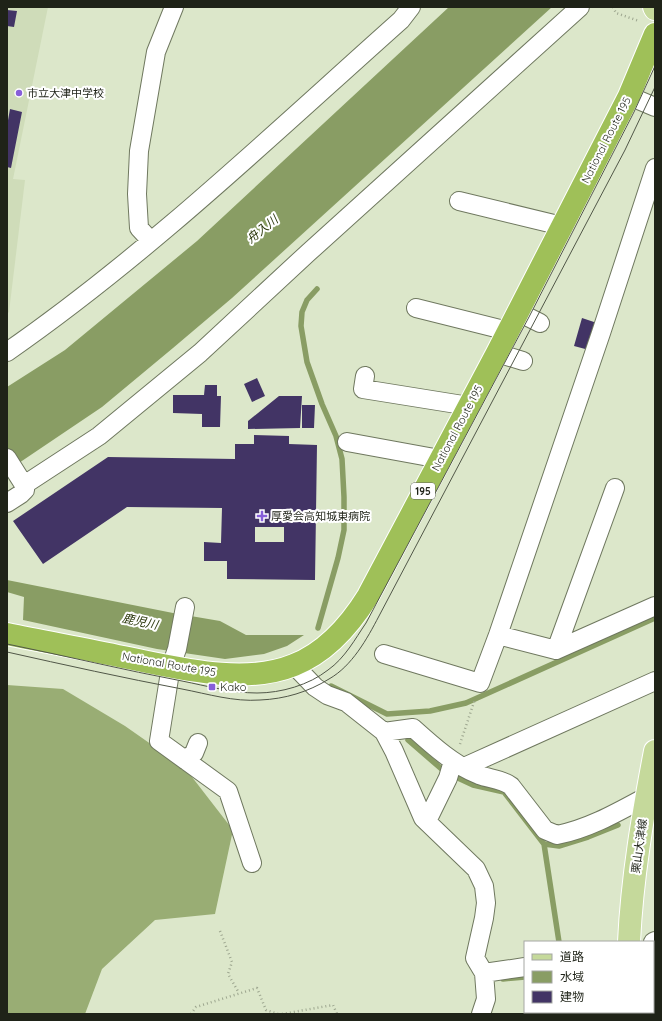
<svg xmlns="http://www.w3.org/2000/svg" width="662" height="1021" viewBox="0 0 662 1021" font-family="Quicksand,'Noto Sans JP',sans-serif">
	<rect width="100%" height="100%" fill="#dce7ca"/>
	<path fill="#cfdcb9" d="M7 7H48L13 179 25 180 9 312 7 314Z"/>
	<path fill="#99ad74" d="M7 685 63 689 125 726 185 768 233 830 215 914 155 920 102 969 85 1014H7Z"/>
	<path fill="#899d64" d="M449 7H552L232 298 173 348 102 407 7 471V387L65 350 197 241Z
		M7 580 173 613 220 621 246 635H304L287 646 264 654 225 659 157 649 23 620 24 597 7 592Z"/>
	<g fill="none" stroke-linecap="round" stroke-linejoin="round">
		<path stroke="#899d64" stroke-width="5.5" d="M317 289 307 300 302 312 301 326 307 362 322 404 336 436 342 459 344 497V530L338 558 318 628
			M331 686 387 714 430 711 466 703 655 618
			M408 740 445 772 473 785 504 792 544 844 559 846 588 837 618 825
			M544 844 559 942
			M653 954 655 953
			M503 979 525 977"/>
	</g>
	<path fill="#423465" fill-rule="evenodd" d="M7 10 17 11 14 27 7 26Z
		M10 109 22 112 11 168 7 167V126Z
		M582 318 597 323 589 350 574 346Z
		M257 378 265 396 252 402 244 384Z
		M205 385H217V396H221L220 427H202V414L173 413V395H204Z
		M279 396H302L300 428 248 429V421Z
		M302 405H315L314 428H302Z
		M254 435 289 436V444L317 445 315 580 227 579V561H204V542L221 543 222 508 127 507 43 564 13 521 108 457 235 459V444H254ZM255 527H284V542H255Z"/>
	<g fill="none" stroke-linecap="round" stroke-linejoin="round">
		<g stroke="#6f785f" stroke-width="20">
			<path id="minor" d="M629 96 655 107
				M459 201 562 226
				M151 241 139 228 137 194 139 151 156 52 174 7
				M416 308 508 331
				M518 312 540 323
				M7 352C148 254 273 134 401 20L411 7
				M497 353 523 361
				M365 376 363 389 469 406
				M347 442 440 459
				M7 458 24 485 25 490 21 494 7 503
				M24 485 99 436 200 353 309 252 580 7
				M185 607 177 649 171 666 159 741 228 791 252 863
				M498 635 556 650 655 606
				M556 650 615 488
				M384 654 480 683 498 635 601 333 655 168
				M294 665 315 687 327 695 346 702 384 732 413 728C433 746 454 765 479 775 490 779 502 779 511 786L545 830 557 835C592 828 623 809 655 792
				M384 732 394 751 423 818 476 869 484 886 486 903 484 918 475 958 484 973 486 999 481 1014
				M185 760 194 753 198 743
				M464 767 655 681
				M427 821 448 778 453 761
				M653 942 655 941
				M484 973 525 967
				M653 1009H655"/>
		</g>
		<g stroke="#fff" stroke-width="24">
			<path id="major" d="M654 7 655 9
				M629 942C632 878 643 814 655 751
				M634 1012V1014"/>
		</g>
		<g stroke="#fff" stroke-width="24">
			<path id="highway" d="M7 634C46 642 85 649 123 657 175 667 243 686 294 665 327 652 350 625 368 596L497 353 629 96 655 34"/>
		</g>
		<path stroke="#9da68f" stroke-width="2.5" stroke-dasharray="1 3" stroke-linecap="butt" d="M613 7 616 13 639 21
			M460 744 475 699
			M220 931 232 962 228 974 239 993
			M191 1014 196 1007 257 988 266 1010 278 1014
			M282 1014 333 1005 337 1014"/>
		<use href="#minor" stroke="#fff" stroke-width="18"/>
		<use href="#major" stroke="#c5d99b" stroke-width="22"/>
		<use href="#highway" stroke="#9fc058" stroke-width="22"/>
		<path stroke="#515748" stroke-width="1" d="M7 644C66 656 124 670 182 681 207 686 232 693 257 693 281 693 309 685 328 670 345 658 355 639 366 623L529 317 634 112 655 66
			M7 652C65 665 124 678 182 689 208 694 234 702 260 700 285 699 308 692 329 679 352 666 367 639 379 616L625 150 655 87"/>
	</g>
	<g fill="#875fd9" stroke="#fff" stroke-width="1.5">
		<circle cx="19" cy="93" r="4"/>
		<path d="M260 510h4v4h4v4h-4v4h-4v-4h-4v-4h4z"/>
		<rect x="208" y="683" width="8" height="8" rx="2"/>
	</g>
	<g text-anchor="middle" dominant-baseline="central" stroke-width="4" stroke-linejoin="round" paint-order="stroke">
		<rect fill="#fff" stroke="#62655d" stroke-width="1" x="411" y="483" width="24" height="16" rx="3"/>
		<g font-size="10" font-weight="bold" fill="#1f2318">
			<text x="423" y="491">195</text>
		</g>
		<g font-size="11" fill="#1f2318" stroke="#fff" text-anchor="start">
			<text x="27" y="93">市立大津中学校</text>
			<text x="271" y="516">厚愛会高知城東病院</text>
			<text x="220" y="687">Kako</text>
		</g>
		<g font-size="11" fill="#1f2318" stroke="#fff">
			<text transform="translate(606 140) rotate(-63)">National Route 195</text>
			<text transform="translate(457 428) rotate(-62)">National Route 195</text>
			<text transform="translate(169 664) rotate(10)">National Route 195</text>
			<text transform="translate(639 846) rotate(-82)">栗山大津線</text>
		</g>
		<g font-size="12" font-style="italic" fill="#2a370b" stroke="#fff">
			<text transform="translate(262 229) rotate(-39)">舟入川</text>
			<text transform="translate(140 621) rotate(12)">鹿児川</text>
		</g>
	</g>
	<rect width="662" height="1021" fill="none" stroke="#1f2318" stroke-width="16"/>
	<rect x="524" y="941" width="130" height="72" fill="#ffffff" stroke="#a5a7a3"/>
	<rect x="532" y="954" width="20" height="6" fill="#c5d99b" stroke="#a5a7a3"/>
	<text x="560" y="961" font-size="12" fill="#1f2318">道路</text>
	<rect x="532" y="971" width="20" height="12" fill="#899d64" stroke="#a5a7a3"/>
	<text x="560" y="981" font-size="12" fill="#1f2318">水域</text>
	<rect x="532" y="991" width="20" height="12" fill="#423465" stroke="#a5a7a3"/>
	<text x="560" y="1001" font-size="12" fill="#1f2318">建物</text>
</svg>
